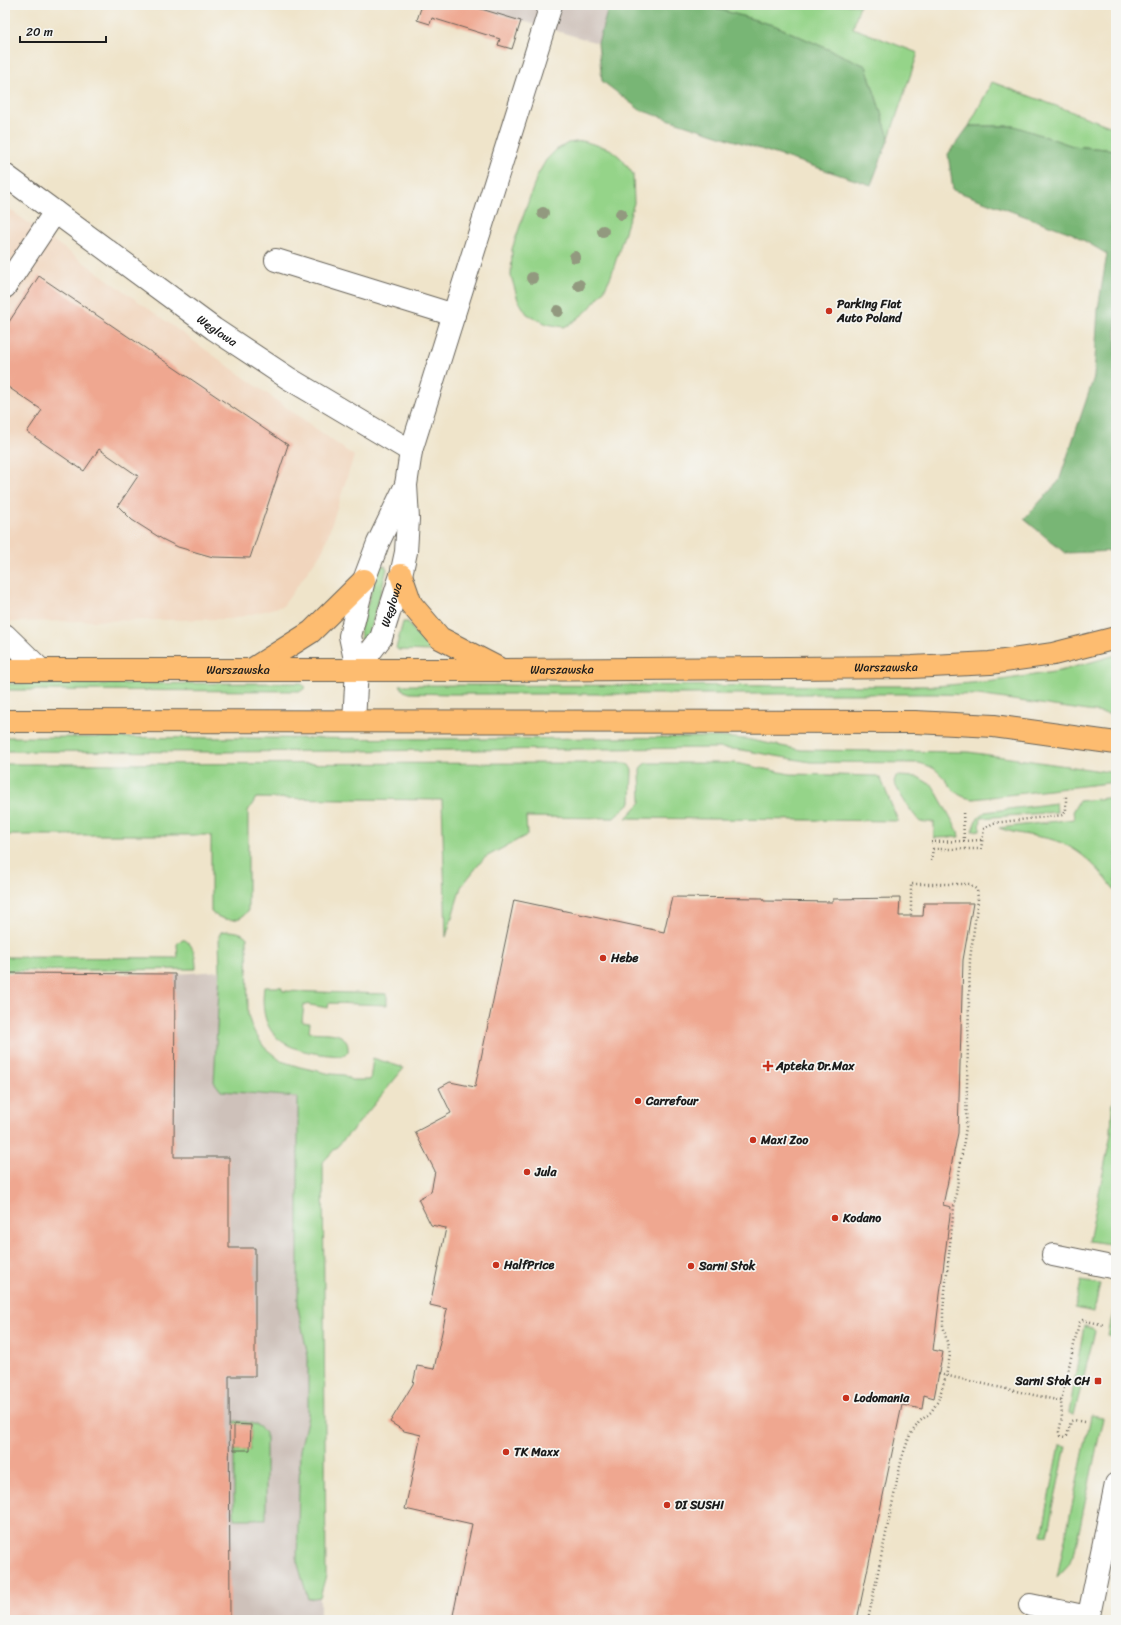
<svg xmlns="http://www.w3.org/2000/svg" width="1121" height="1625" viewBox="0 0 1121 1625" font-family="Sriracha,sans-serif">
	<rect width="100%" height="100%" fill="#f6f6f2"/>
	<filter id="ink" filterUnits="userSpaceOnUse"><feTurbulence type="fractalNoise" baseFrequency=".025" numOctaves="2"/><feDisplacementMap in="SourceGraphic" scale="8" xChannelSelector="R" yChannelSelector="G"/><feConvolveMatrix kernelMatrix="1 2 1 2 8 2 1 2 1" color-interpolation-filters="sRGB"/></filter>
	<filter id="wash" filterUnits="userSpaceOnUse"><feTurbulence type="fractalNoise" baseFrequency=".012" numOctaves="4" result="noise"/><feDisplacementMap in="SourceGraphic" scale="16" xChannelSelector="R" yChannelSelector="G"/><feGaussianBlur stdDeviation="0.9" result="paint"/><feColorMatrix in="noise" values="0 0 0 0 0 0 0 0 0 0 0 0 0 0 0 0 0 1.4 0 .05"/><feComposite in="paint" operator="in"/></filter>
	<g filter="url(#wash)">
		<rect width="100%" height="100%" fill="#efe4ca"/>
		<path fill="#f1d5bd" d="M5 206 354 456 323 550 283 606 232 619 5 622Z"/>
		<path fill="#cec1ba" d="M468 5H609L598 43Z
			M220 971 233 1084 289 1088 345 1138 323 1162 326 1575 320 1597V1620H5V973L175 974Z"/>
		<path fill="#95d489" stroke="#587852" d="M711 5H860L853 28 918 53 889 138 866 66 776 26 711 7Z
			M992 82 1115 128 1116 125V150L1073 146 1014 126H969Z
			M583 141 610 149 621 158 633 174 634 203 611 276 603 292 588 310 571 324 563 327 547 324 527 314 518 300 511 276 512 249 537 176 546 160 556 150 568 143Z
			M382 565 385 566 387 569 370 632 365 640 361 639 360 629 379 567Z
			M403 622H408L415 633 433 649 432 651 398 650 396 648Z
			M1116 655V715L978 695 936 694H451L410 693 404 691 400 685 936 686 995 681 1060 671Z
			M300 683 306 687 301 691 5 690V684Z
			M5 737 484 739 719 737 746 739 801 750 968 752 1116 773V782L974 799C953 797 953 786 939 773 934 767 926 765 919 763L810 762 742 750 719 748 215 752 5 751Z
			M626 763 629 765 632 770 631 802 614 818 526 817 527 835 484 858 461 887 446 937 442 800 256 798 248 811V910C241 924 221 921 211 912V835H5V764Z
			M646 763H735L790 774 877 776 881 779 898 821 626 818 641 802 640 770 642 766Z
			M896 776 918 777 933 786 958 831 959 837 934 838V822H920C909 809 901 797 894 782Z
			M1116 797V892C1100 869 1078 846 1050 839 1033 835 1015 834 999 828L1074 819 1073 810 1079 801Z
			M1056 803 1057 812 981 818 980 830 972 831 976 820 985 812Z
			M221 932C228 930 243 931 247 938L248 1015 252 1028 264 1047 281 1061 300 1067 331 1074 344 1075 351 1080H370L373 1058 404 1068 357 1125 323 1162 326 1575 320 1597 308 1599 297 1561 300 1450 308 1416V1357L298 1308V1097L221 1091 214 1082 220 971 219 936Z
			M182 939C194 942 196 958 196 969L5 971V957L178 958 177 944Z
			M264 987H281L283 991 387 994V1005L329 1003 328 1008 304 1004 302 1022 310 1023 309 1032C326 1034 350 1029 348 1052L342 1056C294 1053 257 1044 264 987Z
			M1116 1089V1227L1112 1248 1110 1247V1244L1089 1241 1111 1134 1112 1109Z
			M1081 1281 1100 1284 1094 1312 1075 1308Z
			M1116 1299V1338L1108 1336Z
			M1084 1326 1092 1328 1095 1331 1074 1415 1069 1413Z
			M1091 1416 1103 1418 1074 1555 1070 1563 1057 1577Z
			M234 1421C248 1422 256 1422 266 1433V1519H234V1450H250L251 1425 234 1424Z
			M1060 1445 1066 1446 1047 1536 1042 1535Z"/>
		<path fill="#78b675" stroke="#4a6948" d="M609 5H711V7L776 26 866 66 889 138 871 185 640 110 602 81 598 43Z
			M969 126H1014L1073 146 1116 150V551L1065 553 1024 519 1059 481 1094 377 1098 309 1107 254 1071 233 953 190 948 154Z"/>
		<g id="blocks">
			<path fill="#efa790" d="M422 5H468L521 21 512 49 498 45 500 39 432 18 430 24 417 20Z
				M39 276 288 445 250 558 213 557 178 547 162 539 132 520 118 506 138 476 99 449 84 471 27 432 42 410 5 385V328Z
				M672 897 763 898 764 901 833 902V899L900 898 899 916H923L924 903H973L963 960 958 1133 943 1205 951 1207 933 1350 943 1352 934 1398 924 1395 922 1409 902 1405 857 1620H452L472 1524 405 1509 421 1435 404 1431 390 1422 413 1384 417 1366 434 1369 447 1309 430 1305 446 1228 431 1225 418 1199 431 1192 435 1171 415 1132 451 1113 439 1088 450 1082 475 1087 514 900 664 932Z
				M5 973 175 974 174 1157H229V1248H255V1376H229L230 1620H5Z
				M234 1424 251 1425 250 1450H234Z"/>
		</g>
	</g>
	<g filter="url(#ink)">
		<use href="#blocks" fill-opacity="0" stroke="#666259" stroke-width="1"/>
		<g fill="none" stroke-linecap="round" stroke-linejoin="round">
			<g stroke="#666259" stroke-width="24">
				<g id="minor">
					<path id="s1" d="M5 175 214 329 288 378 411 451"/>
					<path d="M276 260 454 315"/>
					<path d="M5 287 55 212"/>
					<path d="M5 635 41 670"/>
					<path id="s2" d="M357 669 381 638 401 575 406 552 408 519 406 485 411 451 551 5"/>
					<path d="M354 721 357 669 350 636 364 580 378 543 406 485"/>
					<path d="M1053 1255 1116 1268"/>
					<path d="M1030 1605 1088 1617"/>
					<path d="M1088 1620 1116 1484"/>
				</g>
			</g>
			<g stroke="#666259" stroke-width="24">
				<g id="major">
					<path d="M401 575 411 604 440 638 498 668"/>
					<path id="s3" d="M5 670H502L912 667 990 663 1053 654 1116 638"/>
					<path d="M251 670 311 632 364 580"/>
					<path d="M5 721 915 722 994 726 1116 743"/>
				</g>
			</g>
			<path stroke="#666259" stroke-width="2.5" stroke-dasharray="1 3" stroke-linecap="butt" d="M964 841 981 840
				M931 842 964 841 963 811
				M931 861 933 849H981L984 829 993 823 1063 815 1066 811V795
				M939 1374 1061 1401
				M1084 1422 1074 1420 1071 1421 1067 1436 1065 1437 1060 1436 1059 1432 1062 1418 1061 1401 1079 1323 1083 1320 1104 1325
				M868 1620 902 1457 910 1435 919 1422 931 1412 938 1401 946 1376 950 1355 943 1325V1310L954 1207 966 1127 970 959 978 899 977 890 970 884H911V916"/>
			<use href="#minor" stroke="#fff" stroke-width="22"/>
			<use href="#major" stroke="#fdbc70" stroke-width="22"/>
		</g>
		<g fill="#92997f">
			<circle cx="543" cy="213" r="6"/>
			<circle cx="621" cy="214" r="6"/>
			<circle cx="603" cy="231" r="6"/>
			<circle cx="575" cy="257" r="6"/>
			<circle cx="532" cy="278" r="6"/>
			<circle cx="579" cy="285" r="6"/>
			<circle cx="558" cy="311" r="6"/>
		</g>
	</g>
	<g fill="#c8321e" stroke="#f6f6f2" stroke-width="1.5">
		<circle cx="829" cy="311" r="4"/>
		<circle cx="603" cy="958" r="4"/>
		<path d="M766 1060h4v4h4v4h-4v4h-4v-4h-4v-4h4z"/>
		<circle cx="638" cy="1101" r="4"/>
		<circle cx="753" cy="1140" r="4"/>
		<circle cx="527" cy="1172" r="4"/>
		<circle cx="835" cy="1218" r="4"/>
		<circle cx="496" cy="1265" r="4"/>
		<circle cx="691" cy="1266" r="4"/>
		<rect x="1094" y="1377" width="8" height="8" rx="2"/>
		<circle cx="846" cy="1398" r="4"/>
		<circle cx="506" cy="1452" r="4"/>
		<circle cx="667" cy="1505" r="4"/>
	</g>
	<g text-anchor="middle" dominant-baseline="central" stroke-width="3.5" stroke-linejoin="round" paint-order="stroke">
		<g font-size="12" font-weight="bold" fill="#1c1c1c" stroke="#f6f6f2" text-anchor="start">
			<text x="837" y="304">Parking Fiat<tspan x="837" dy="14">Auto Poland</tspan></text>
			<text x="611" y="958">Hebe</text>
			<text x="776" y="1066">Apteka Dr.Max</text>
			<text x="646" y="1101">Carrefour</text>
			<text x="761" y="1140">Maxi Zoo</text>
			<text x="535" y="1172">Jula</text>
			<text x="843" y="1218">Kodano</text>
			<text x="504" y="1265">HalfPrice</text>
			<text x="699" y="1266">Sarni Stok</text>
			<text x="1090" y="1381" text-anchor="end">Sarni Stok CH</text>
			<text x="854" y="1398">Lodomania</text>
			<text x="514" y="1452">TK Maxx</text>
			<text x="675" y="1505">DI SUSHI</text>
		</g>
		<g font-size="12" fill="#1c1c1c" stroke="#f6f6f2">
			<text stroke="none"><textPath href="#s1" startOffset="263">Węglowa</textPath></text>
			<text stroke="none"><textPath href="#s2" startOffset="74">Węglowa</textPath></text>
			<text stroke="none"><textPath href="#s3" startOffset="881">Warszawska</textPath></text>
			<text stroke="none"><textPath href="#s3" startOffset="233">Warszawska</textPath></text>
			<text stroke="none"><textPath href="#s3" startOffset="557">Warszawska</textPath></text>
		</g>
	</g>
	<rect width="1121" height="1625" fill="none" stroke="#f6f6f2" stroke-width="20"/>
	<path d="M20 36v6h86v-6" fill="none" stroke="#1c1c1c" stroke-width="2"/>
	<text x="26" y="36" font-size="12" fill="#1c1c1c" stroke="#f6f6f2" stroke-width="3" paint-order="stroke">20 m</text>
</svg>
